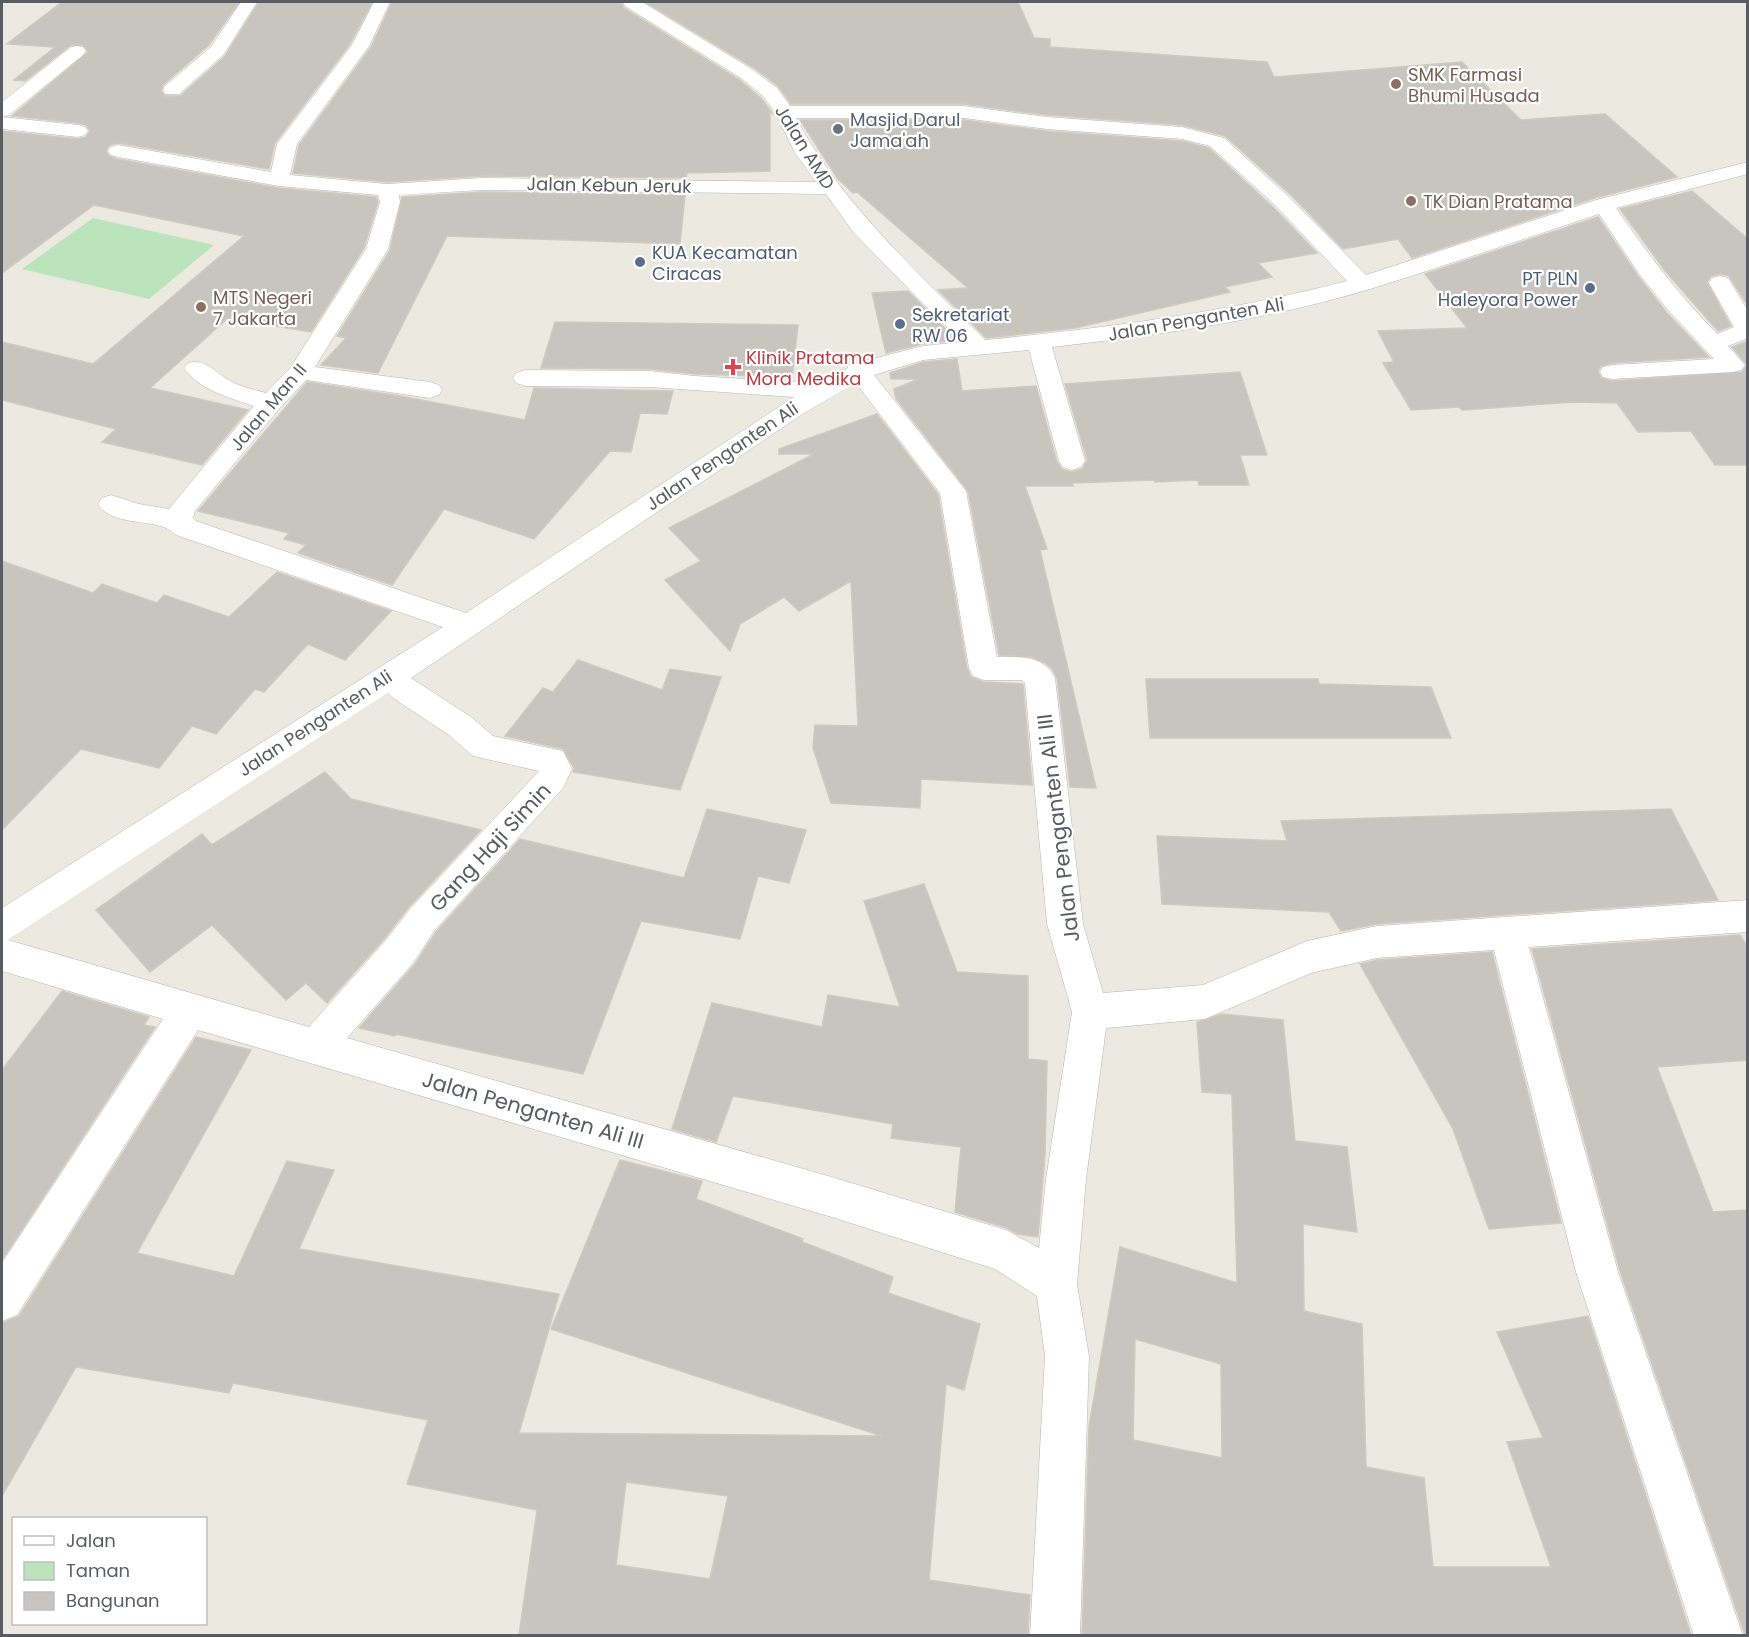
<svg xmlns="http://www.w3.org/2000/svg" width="1749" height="1637" viewBox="0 0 1749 1637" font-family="Poppins,sans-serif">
<rect width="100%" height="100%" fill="#ece9e0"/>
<polygon fill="#bce4bc" points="93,218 214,245 149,299 22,269"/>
<g fill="#c8c5bf" stroke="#d0cabe" stroke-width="1.5" fill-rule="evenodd">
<polygon points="62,2 239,2 209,45 163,85 161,91 165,96 180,96 225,56 259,2 372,2 350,44 275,143 269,169 118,143 110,145 106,150 109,156 117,159 279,188 376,197 378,202 364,248 311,332 228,318 150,388 248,410 202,465 102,442 116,429 2,400 2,342 93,364 244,236 94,205 2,273 2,131 78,139 86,137 90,131 86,125 78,123 12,116 88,52 83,45 71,45 25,81 14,80 55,47 7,44"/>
<polygon points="392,2 621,2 624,8 740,80 761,98 774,115 770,111 770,171 687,173 686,178 482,176 387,182 293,173 299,145 371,47"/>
<polygon points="645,2 1018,2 1034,38 1050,39 1050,47 1267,62 1274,77 1462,62 1521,120 1605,114 1677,177 1595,198 1412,258 1398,239 1343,249 1292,196 1225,136 1182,125 1047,115 964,104 791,104 778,86 754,68"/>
<polygon points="800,120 964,120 1047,131 1182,141 1209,148 1274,208 1317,253 1258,263 1272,277 1225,287 1230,292 1075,328 986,338 938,290 968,288 857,192 853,193 838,179"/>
<polygon points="1692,191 1748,239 1748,306 1729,276 1721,274 1711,276 1707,282 1731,326 1718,331 1666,272 1620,209"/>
<polygon points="482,192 685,195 680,244 447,236 378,373 321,365 346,338 337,336 390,250 402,197"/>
<polygon points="1598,217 1638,276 1667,313 1709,357 1612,363 1601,366 1598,371 1601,378 1612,381 1742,372 1747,365 1732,347 1748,341 1748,465 1715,465 1691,431 1638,432 1617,403 1573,402 1462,410 1459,407 1411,410 1383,363 1394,362 1378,331 1467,328 1425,274"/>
<polygon points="908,291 956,340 922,344 886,353 872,293"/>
<polygon points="555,322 798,325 792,377 695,374 650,369 541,368"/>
<polygon points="957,359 962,391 1036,386 1057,462 1062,469 1071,472 1082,469 1087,460 1065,384 1240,372 1267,455 1240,455 1249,485 1199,485 1198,480 1155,482 1154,480 1072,483 1073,486 1025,486 1047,549 1040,550 1096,788 1070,787 1057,678 1052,669 1045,663 1031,657 999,655 968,491 896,399 894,389 919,379 891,379 890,373 923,362"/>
<polygon points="307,382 400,396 525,420 534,388 673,391 667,414 640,413 631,452 610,451 534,539 444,509 392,585 298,553 306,545 284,539 289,533 198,511"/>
<polygon points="877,414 938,494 967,668 971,677 984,682 1023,684 1032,785 921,779 920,808 831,803 813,748 815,725 858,726 851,581 799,611 784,597 740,624 730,651 665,580 701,561 669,528 814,454 779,454 779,449"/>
<polygon points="2,561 93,593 102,584 157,603 164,595 229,617 277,572 391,611 345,660 308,644 264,692 255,689 216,734 192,726 159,768 81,749 2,830"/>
<polygon points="578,660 662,690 670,669 721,677 680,790 573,772 574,768 563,749 505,736 543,688 553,692"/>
<polygon points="1146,679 1318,679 1319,684 1431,687 1451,738 1150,738"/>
<polygon points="325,772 351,799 481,830 408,908 385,938 327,1003 306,983 286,1000 212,925 150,972 96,910 202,834 212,845"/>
<polygon points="707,809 806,830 789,883 758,876 740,939 641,921 583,1074 396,1034 395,1036 359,1028 415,964 436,932 520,839 684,878"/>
<polygon points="1671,809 1718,900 1377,924 1341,931 1329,912 1162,904 1157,836 1287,841 1281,821"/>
<polygon points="924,884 957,972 1028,976 1028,1059 1047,1061 1045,1155 1038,1237 1017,1234 1007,1228 955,1212 961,1147 891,1138 893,1124 733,1096 716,1142 672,1129 712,1003 822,1027 828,995 900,1007 864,901"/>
<polygon points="1740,935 1748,948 1748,1060 1657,1067 1713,1212 1748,1210 1748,1635 1745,1635 1620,1271 1532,949"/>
<polygon points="1492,952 1561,1223 1489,1229 1453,1129 1360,964 1377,960"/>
<polygon points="62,991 149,1017 144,1025 155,1027 2,1260 2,1070"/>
<path d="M1222 1014 1283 1020 1295 1141 1347 1147 1357 1232 1303 1224 1304 1311 1362 1324 1366 1467 1424 1478 1433 1567H1551L1507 1442 1543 1438 1497 1332 1588 1316 1691 1635H1082L1089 1426 1120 1247 1237 1283 1232 1094 1202 1092 1197 1022ZM1135 1339 1221 1364 1222 1458 1133 1440Z"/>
<path d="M196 1037 251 1050 137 1253 234 1276 287 1161 334 1170 299 1249 559 1294 519 1433 882 1436 551 1329 620 1160 702 1181 696 1199 803 1239 802 1242 893 1277 888 1293 980 1324 964 1390 946 1384 929 1580 1030 1595 1028 1635H519L537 1510 407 1484 428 1420 233 1383 229 1393 76 1367 2 1496V1323L19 1316ZM626 1482 728 1496 710 1579 616 1565Z"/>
</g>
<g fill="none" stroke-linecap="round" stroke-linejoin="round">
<g stroke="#b3b6bb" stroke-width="1">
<g id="minor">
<polygon points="241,2 257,2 224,54 179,94 165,94 163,90 165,86 211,47"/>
<path d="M374 2H390L369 46 297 144 290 175 387 184 482 178 816 182 795 153 775 112 763 96 741 78 625 6 623 2H642L753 70 777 88 790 106H964L1047 117 1182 127 1224 138 1290 198 1366 275 1596 200 1748 162V174L1616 208C1647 253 1679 295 1717 334L1734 327 1709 283 1712 278 1720 276 1728 278 1748 311V338L1728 346 1745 365 1741 370 1733 372 1612 379 1603 377 1600 372 1603 367 1612 365 1714 359 1669 311 1640 275 1599 214C1523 239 1447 265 1370 289 1267 320 1159 335 1052 347L1085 461 1081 467 1072 470 1063 467 1059 461 1029 350 923 360 874 375 966 491 997 657C1020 657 1043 655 1055 678L1083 924 1103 993 1203 985 1307 941 1377 926 1748 900V932L1529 947 1618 1272 1743 1636H1694L1576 1272 1494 950 1377 958 1311 973 1205 1019 1106 1028 1086 1179 1077 1284 1089 1356 1080 1636H1030L1045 1356 1037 1296 995 1269 835 1218 198 1030 17 1315 2 1321V1263L163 1019 2 971V908L443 627 176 535C160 516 113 529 98 504L102 498 111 495 139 504 169 509 254 406C230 398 199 390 184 368L188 363C207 358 217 375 234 383 243 387 255 390 266 393L291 367 366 249 380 202 378 195 279 186 118 157 111 155 108 151 111 147 118 145 271 172 277 144 352 45ZM796 118H964L1047 129 1182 139 1210 146 1276 206 1347 281C1228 312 1107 328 985 340 917 271 842 205 796 118ZM482 190 826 194 854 233 961 342 923 346 849 365 847 369 818 383 695 376 650 371 525 370 516 373 513 378 516 383 525 386 650 387 794 397 466 613 196 521 193 518 195 511 279 409 306 380 430 398 439 395 442 390 439 385 430 382 315 367 388 249 400 202 399 195ZM856 383 940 493 969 668 973 676 984 680H1022L1025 683 1047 924 1072 1012 1046 1179 1039 1248 1006 1230 835 1178 347 1038 413 963 434 931 563 788 572 769 563 751 493 736 471 717 411 678 804 413ZM388 693 393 698 449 735 473 756 539 771 410 909 387 939 309 1027 8 940Z"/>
<polygon points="77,46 83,47 86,51 83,55 9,115 2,117 2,102 71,47"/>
<polygon points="2,117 78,125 85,127 88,131 85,135 78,137 2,129"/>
</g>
</g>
<use href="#minor" fill="#fff" fill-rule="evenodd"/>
</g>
<g fill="#8d6e63" stroke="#fff" stroke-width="2">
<circle cx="1396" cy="84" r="6"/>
<circle cx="1411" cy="201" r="6"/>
<circle cx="201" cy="307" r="6"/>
</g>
<circle fill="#6b7280" stroke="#fff" stroke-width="2" cx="838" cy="129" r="6"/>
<g fill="#5c6f8a" stroke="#fff" stroke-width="2">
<circle cx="640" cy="262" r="6"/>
<circle cx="1590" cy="288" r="6"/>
<circle cx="900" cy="324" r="6"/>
</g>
<path fill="#e0444e" stroke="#fff" stroke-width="2" d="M730 358h6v6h6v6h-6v6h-6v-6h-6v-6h6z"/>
<g text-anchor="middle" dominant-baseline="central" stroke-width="4.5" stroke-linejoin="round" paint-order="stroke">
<g font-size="18" fill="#785e54" stroke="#fff" text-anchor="start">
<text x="1408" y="74">SMK Farmasi<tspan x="1408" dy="21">Bhumi Husada</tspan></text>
<text x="1423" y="201">TK Dian Pratama</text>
<text x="213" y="297">MTS Negeri<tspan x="213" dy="21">7 Jakarta</tspan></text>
</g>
<g font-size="18" fill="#5b616d" stroke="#fff" text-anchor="start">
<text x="850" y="119">Masjid Darul<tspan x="850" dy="21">Jama'ah</tspan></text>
</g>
<g font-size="18" fill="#595c61" stroke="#fff">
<text transform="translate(805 147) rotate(58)">Jalan AMD</text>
<text transform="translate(609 185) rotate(1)">Jalan Kebun Jeruk</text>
<text transform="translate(1196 319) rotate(-10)">Jalan Penganten Ali</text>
<text transform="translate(268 407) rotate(-50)">Jalan Man II</text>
<text transform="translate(722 456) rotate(-34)">Jalan Penganten Ali</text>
<text transform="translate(315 723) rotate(-33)">Jalan Penganten Ali</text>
</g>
<g font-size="18" fill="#4e5e75" stroke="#fff" text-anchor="start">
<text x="652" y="252">KUA Kecamatan<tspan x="652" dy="21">Ciracas</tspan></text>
<text x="1578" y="278" text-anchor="end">PT PLN<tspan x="1578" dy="21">Haleyora Power</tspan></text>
<text x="912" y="314">Sekretariat<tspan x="912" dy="21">RW 06</tspan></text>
</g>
<g font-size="18" fill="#be3a42" stroke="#fff" text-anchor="start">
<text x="746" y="357">Klinik Pratama<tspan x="746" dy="21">Mora Medika</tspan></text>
</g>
<g font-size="21" fill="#595c61" stroke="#fff">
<text transform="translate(1058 828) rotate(-97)">Jalan Penganten Ali III</text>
<text transform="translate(490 847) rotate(-47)">Gang Haji Simin</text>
<text transform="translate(533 1110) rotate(16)">Jalan Penganten Ali III</text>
</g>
</g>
<rect width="1749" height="1637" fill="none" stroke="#595c61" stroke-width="6"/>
<rect x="12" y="1517" width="195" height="108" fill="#ffffff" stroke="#bdbec0" stroke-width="1.5"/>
<rect x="24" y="1536" width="30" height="9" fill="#ffffff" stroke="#bdbec0" stroke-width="1.5"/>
<text x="66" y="1547" font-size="18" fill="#595c61">Jalan</text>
<rect x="24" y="1562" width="30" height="18" fill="#bce4bc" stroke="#bdbec0" stroke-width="1.5"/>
<text x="66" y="1577" font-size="18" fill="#595c61">Taman</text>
<rect x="24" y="1592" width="30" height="18" fill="#c8c5bf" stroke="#bdbec0" stroke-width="1.5"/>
<text x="66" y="1607" font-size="18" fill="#595c61">Bangunan</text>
</svg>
